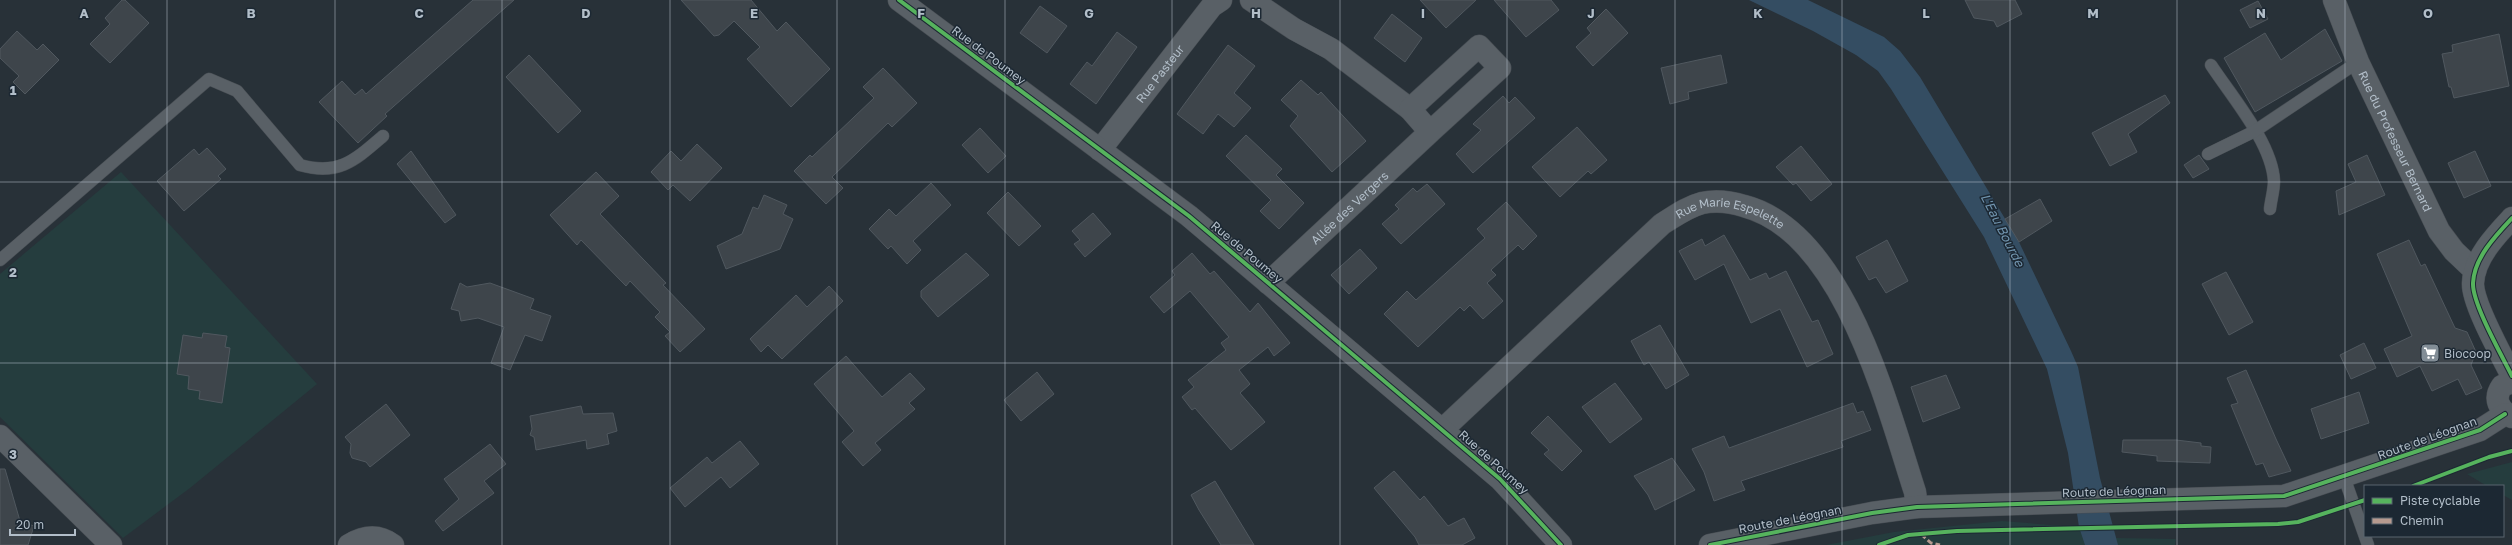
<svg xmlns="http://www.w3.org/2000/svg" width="2512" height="545" viewBox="0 0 2512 545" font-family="'Golos Text',sans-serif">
<rect width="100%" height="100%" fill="#283138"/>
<g fill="#253d3e">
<polygon points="121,172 317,384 190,488 123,538 0,417 0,274"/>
<polygon points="2512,462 2512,500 2503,495 2503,486 2487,486 2467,474"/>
<polygon points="2002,521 2063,526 2116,538 2176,539 2175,545 1826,545 1894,532"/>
</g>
<polygon fill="#344d62" points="1749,0 1808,0 1884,37 1900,51 1920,77 2019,242 2071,351 2078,367 2100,478 2118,545 2085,545 2079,527 2068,453 2047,369 1984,237 1891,89 1878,71 1856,55 1813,31"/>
<g fill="#3e454b" stroke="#50585f">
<polygon points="122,0 125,0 149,23 110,63 90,44 110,24 105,18"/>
<polygon points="473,0 514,0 385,114 387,116 358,143 319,102 342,81 355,95 362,89 366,94"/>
<polygon points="681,0 751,0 777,31 786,22 830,69 791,107 747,59 760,47 734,21 719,35 714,36"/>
<polygon points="1420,0 1476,0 1446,28"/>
<polygon points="1494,0 1551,0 1559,10 1526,37"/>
<polygon points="1965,0 2015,0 2022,14 1997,27 1994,21 1974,18"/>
<polygon points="2258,1 2268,19 2250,28 2240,10"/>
<polygon points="1040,6 1067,26 1047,53 1020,33"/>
<polygon points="1606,9 1628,33 1593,66 1576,47 1591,33 1587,28"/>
<polygon points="1392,14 1422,38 1405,62 1374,38"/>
<polygon points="2325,29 2342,61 2255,112 2224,58 2265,33 2281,60"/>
<polygon points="17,31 37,50 43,44 59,60 25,94 13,82 19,76 0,58 0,49"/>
<polygon points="1117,32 1137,47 1096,104 1070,84 1087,62 1092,66"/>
<polygon points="2499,34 2509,86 2454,98 2451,87 2449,87 2442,54 2453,52 2452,45"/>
<polygon points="1228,45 1255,66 1234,93 1251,108 1234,127 1218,114 1203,134 1177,114"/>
<polygon points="529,55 581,111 558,133 506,77"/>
<polygon points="1721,55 1727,83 1688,92 1689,99 1670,104 1661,68"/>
<polygon points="883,68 917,103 892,127 888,123 832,177 843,188 826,204 794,171 810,155 812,157 874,98 863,87"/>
<polygon points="1301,80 1318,95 1321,92 1366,141 1332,172 1290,126 1298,116 1281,100"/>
<polygon points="2165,95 2170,103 2128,134 2137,152 2110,166 2092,133"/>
<polygon points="1503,96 1509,103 1515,97 1535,118 1473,173 1456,154 1481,130 1473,124"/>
<polygon points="1577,127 1607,160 1591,174 1588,171 1560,197 1532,167"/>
<polygon points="980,128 1006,156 988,173 962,145"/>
<polygon points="1246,135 1282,169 1276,175 1304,203 1279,229 1260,211 1271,200 1226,156"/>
<polygon points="697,144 722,168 690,201 673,185 668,190 651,172 671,151 681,161"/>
<polygon points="1801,146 1832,184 1811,201 1796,183 1793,185 1776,167"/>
<polygon points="207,148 226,169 218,176 221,179 184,211 157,181 194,149 199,155"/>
<polygon points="411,151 456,215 445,223 397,164"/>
<polygon points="2475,151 2491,186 2464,198 2448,163"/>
<polygon points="2199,155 2209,169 2193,178 2184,165"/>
<polygon points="2367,155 2385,195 2339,215 2336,191 2356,182 2348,164"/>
<polygon points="596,172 619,196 600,214 666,283 663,285 705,329 680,352 665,336 670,332 655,317 660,312 630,281 626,286 581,240 577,245 550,215"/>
<polygon points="931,183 951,205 913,241 921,250 907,264 891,246 888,249 869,229 889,209 896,216"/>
<polygon points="1427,184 1445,204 1401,244 1382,224 1399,209 1395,205 1413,188 1417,192"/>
<polygon points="1008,192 1041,226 1019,246 987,213"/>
<polygon points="764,195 787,205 783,214 793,219 780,249 726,269 717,246 742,234 753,207 758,209"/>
<polygon points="2040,199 2052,221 2019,242 2005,219"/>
<polygon points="1506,202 1537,236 1523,250 1518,245 1491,270 1496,275 1487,283 1503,301 1483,319 1470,305 1464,311 1460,307 1418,347 1384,314 1407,291 1416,300 1485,238 1477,229"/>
<polygon points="1093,213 1111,234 1085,257 1074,244 1080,240 1072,231"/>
<polygon points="1724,235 1750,280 1766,273 1769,279 1786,271 1812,322 1818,320 1833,354 1807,367 1780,309 1751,323 1724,264 1695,280 1679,251 1702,239 1705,246"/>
<polygon points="1887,240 1908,281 1886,293 1876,277 1869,280 1856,257"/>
<polygon points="2409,240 2421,266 2425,264 2455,328 2467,332 2476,352 2471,365 2482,388 2466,395 2458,379 2432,391 2420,366 2397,377 2384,349 2412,336 2377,254"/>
<polygon points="1360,249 1377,268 1349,294 1331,275"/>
<polygon points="966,253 989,275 938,317 921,297 921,291"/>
<polygon points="1192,253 1210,274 1214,271 1250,312 1258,303 1290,343 1274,356 1268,347 1239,370 1250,384 1240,393 1265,422 1231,450 1195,408 1192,410 1182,397 1194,387 1188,380 1226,350 1221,343 1229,337 1190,291 1164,313 1150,297 1175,275 1172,271"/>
<polygon points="2226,272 2253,322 2229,335 2202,284"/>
<polygon points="460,283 467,287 490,283 534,299 530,309 551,316 542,341 525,335 510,370 491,363 504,327 478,318 461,321 459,311 451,309"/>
<polygon points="829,286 843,301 782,359 768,345 761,352 750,339 796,295 807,307"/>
<polygon points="1660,325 1689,375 1666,389 1649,362 1644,365 1631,341"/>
<polygon points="203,333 227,336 225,347 230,348 222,403 199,399 200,391 188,389 189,376 177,374 183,335 202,338"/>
<polygon points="2364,343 2376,368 2351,379 2340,355"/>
<polygon points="846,356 882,397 910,373 925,389 909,403 915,409 875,443 881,450 863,466 842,442 854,431 814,384"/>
<polygon points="2246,370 2276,439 2291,471 2269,477 2263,463 2256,465 2231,405 2238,403 2227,378"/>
<polygon points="1037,372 1054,394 1021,421 1004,400"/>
<polygon points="1946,375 1960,408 1923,422 1911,387"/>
<polygon points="1615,383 1642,419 1610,443 1582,407"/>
<polygon points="2359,392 2369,423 2321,439 2311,409"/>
<polygon points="1853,403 1857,413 1863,411 1871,430 1841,441 1843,447 1741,481 1745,490 1714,501 1704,472 1692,449 1724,436 1729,448"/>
<polygon points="386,404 410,435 370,467 366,462 352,458 350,453 351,444 345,437"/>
<polygon points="581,406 583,414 613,413 617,431 607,434 609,444 587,449 586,440 536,450 534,437 530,435 532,429 530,416"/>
<polygon points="1548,416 1582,451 1562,471 1544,454 1549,450 1531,433"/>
<polygon points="2123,440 2176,440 2201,443 2201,446 2211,447 2210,463 2157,461 2157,456 2122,452"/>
<polygon points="740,441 759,464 730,488 721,477 685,507 670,488 707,457 712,463"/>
<polygon points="490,444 506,464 484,481 494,493 443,531 435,521 459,499 444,479"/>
<polygon points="1672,458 1695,490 1655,510 1648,495 1634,476"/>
<polygon points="0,469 5,469 20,521 34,526 28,545 0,545"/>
<polygon points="1394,471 1420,500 1424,496 1448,526 1464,518 1475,538 1462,545 1419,545 1415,537 1374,488"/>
<polygon points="1215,481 1254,545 1221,545 1199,510 1191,495"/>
</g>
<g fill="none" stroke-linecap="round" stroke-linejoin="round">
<g stroke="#474d53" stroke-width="13">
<g id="service">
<path d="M2211 65C2232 97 2272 143 2274 181 2274 190 2271 200 2270 209"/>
<polyline points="2208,154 2255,131 2358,62"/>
<path d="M0 260 209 79 237 91 300 165C339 176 355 160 383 136"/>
<polyline points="2344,477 2368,545"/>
</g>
</g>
<g stroke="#474d53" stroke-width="23">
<g id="minor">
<polyline points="1251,0 1294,29 1331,49 1410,109"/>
<path id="s1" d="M2334 0 2358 62 2439 231 2454 251 2475 271"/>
<path id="s2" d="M1100 150 1212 6 1221 0"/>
<path id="s3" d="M1268 283 1430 132 1410 109 1479 46 1500 68 1430 132"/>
<path id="s4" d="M1442 430 1662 224C1675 216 1687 207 1702 203 1716 200 1731 202 1744 206 1844 232 1887 406 1915 492L1917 507"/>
<polyline points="0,436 111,545"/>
<path d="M349 545C364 536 378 534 393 545"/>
</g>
</g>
<g stroke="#474d53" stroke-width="23">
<g id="tertiary">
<polyline points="899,0 1189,216 1500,479 1561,545"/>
<path d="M2512 218C2496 235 2474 258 2473 283 2472 303 2502 356 2512 376"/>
<path d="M2512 382 2502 386C2493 399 2499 410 2512 417"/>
<polyline points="1710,545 1872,513 1917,507 2284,496 2480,430 2505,414"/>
</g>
</g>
<use href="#service" stroke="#596066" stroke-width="12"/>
<use href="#minor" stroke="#596066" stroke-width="22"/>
<use href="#tertiary" stroke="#596066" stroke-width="22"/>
<polyline stroke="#b69a8f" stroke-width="3" stroke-dasharray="6 3" stroke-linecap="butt" points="1921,534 1931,543 1940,545"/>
<g stroke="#1c2833" stroke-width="6">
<g id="cycleway">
<polyline points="899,0 1189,216 1500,479 1561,545"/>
<path d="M2512 218C2496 235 2474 258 2473 283 2472 303 2502 356 2512 376"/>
<polyline points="2413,486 2489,457 2512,451"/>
<polyline points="1710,545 1872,513 1917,507 2284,496 2480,430 2505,414"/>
<polyline points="1879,545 1908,535 1957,531 2278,524 2298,522 2365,500"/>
</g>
</g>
<use href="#cycleway" stroke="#56b35d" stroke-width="4"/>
</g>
<path fill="none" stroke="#b2bec9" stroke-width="1" stroke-opacity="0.55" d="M167 0V545M335 0V545M502 0V545M670 0V545M837 0V545M1005 0V545M1172 0V545M1340 0V545M1507 0V545M1675 0V545M1842 0V545M2010 0V545M2177 0V545M2345 0V545M0 182H2512M0 363H2512"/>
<defs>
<g id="supermarket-square" transform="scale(1)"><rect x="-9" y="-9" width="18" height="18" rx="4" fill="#828d96" stroke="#1c2833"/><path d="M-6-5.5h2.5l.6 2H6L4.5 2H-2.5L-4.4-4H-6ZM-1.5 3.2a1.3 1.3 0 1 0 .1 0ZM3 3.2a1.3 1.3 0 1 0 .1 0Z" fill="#fff"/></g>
</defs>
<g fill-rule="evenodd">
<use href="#supermarket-square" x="2430" y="353"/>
</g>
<g text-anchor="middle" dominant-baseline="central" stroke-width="3" stroke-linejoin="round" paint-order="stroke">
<g font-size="12" fill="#b2bec9" stroke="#1c2833">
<text transform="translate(989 55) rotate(37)">Rue de Poumey</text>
<text stroke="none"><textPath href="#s2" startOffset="97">Rue Pasteur</textPath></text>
<text stroke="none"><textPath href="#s1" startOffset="154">Rue du Professeur Bernard</textPath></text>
<text stroke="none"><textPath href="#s3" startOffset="111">Allée des Vergers</textPath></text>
<text stroke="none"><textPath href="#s4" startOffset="376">Rue Marie Espelette</textPath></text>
<text transform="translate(1247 252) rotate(40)">Rue de Poumey</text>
<text transform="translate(2427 438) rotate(-20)">Route de Léognan</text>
<text transform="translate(1494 462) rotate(42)">Rue de Poumey</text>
<text transform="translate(2114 491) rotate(-2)">Route de Léognan</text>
<text transform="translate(1790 519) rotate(-11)">Route de Léognan</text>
</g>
<g font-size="12" fill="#b2bec9" stroke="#1c2833" text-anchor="start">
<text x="2444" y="353">Biocoop</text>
</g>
<g font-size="13" font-style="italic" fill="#7194ae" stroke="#1c2833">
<text transform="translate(2003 230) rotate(63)">L'Eau Bourde</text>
</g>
</g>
<g font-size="13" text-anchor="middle" font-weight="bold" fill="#b2bec9" stroke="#1c2833" stroke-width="3" stroke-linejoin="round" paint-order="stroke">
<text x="84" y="18">A</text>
<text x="251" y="18">B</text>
<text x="419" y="18">C</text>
<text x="586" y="18">D</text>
<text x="754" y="18">E</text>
<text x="921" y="18">F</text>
<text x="1089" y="18">G</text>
<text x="1256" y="18">H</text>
<text x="1423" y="18">I</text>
<text x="1591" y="18">J</text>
<text x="1758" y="18">K</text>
<text x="1926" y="18">L</text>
<text x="2093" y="18">M</text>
<text x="2261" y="18">N</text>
<text x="2428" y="18">O</text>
<text x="13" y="95">1</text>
<text x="13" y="277">2</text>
<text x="13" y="459">3</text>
</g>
<rect x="2364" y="485" width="140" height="52" fill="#1c2833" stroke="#58646f"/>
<rect x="2372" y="498" width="20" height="6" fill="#56b35d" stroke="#58646f"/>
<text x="2400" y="505" font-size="12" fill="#b2bec9">Piste cyclable</text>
<rect x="2372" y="518" width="20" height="6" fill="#b69a8f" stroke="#58646f"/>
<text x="2400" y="525" font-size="12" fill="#b2bec9">Chemin</text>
<path d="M10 529v6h65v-6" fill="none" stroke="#b2bec9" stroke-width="2"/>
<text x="16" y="529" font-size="12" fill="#b2bec9" stroke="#1c2833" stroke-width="3" paint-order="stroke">20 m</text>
</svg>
